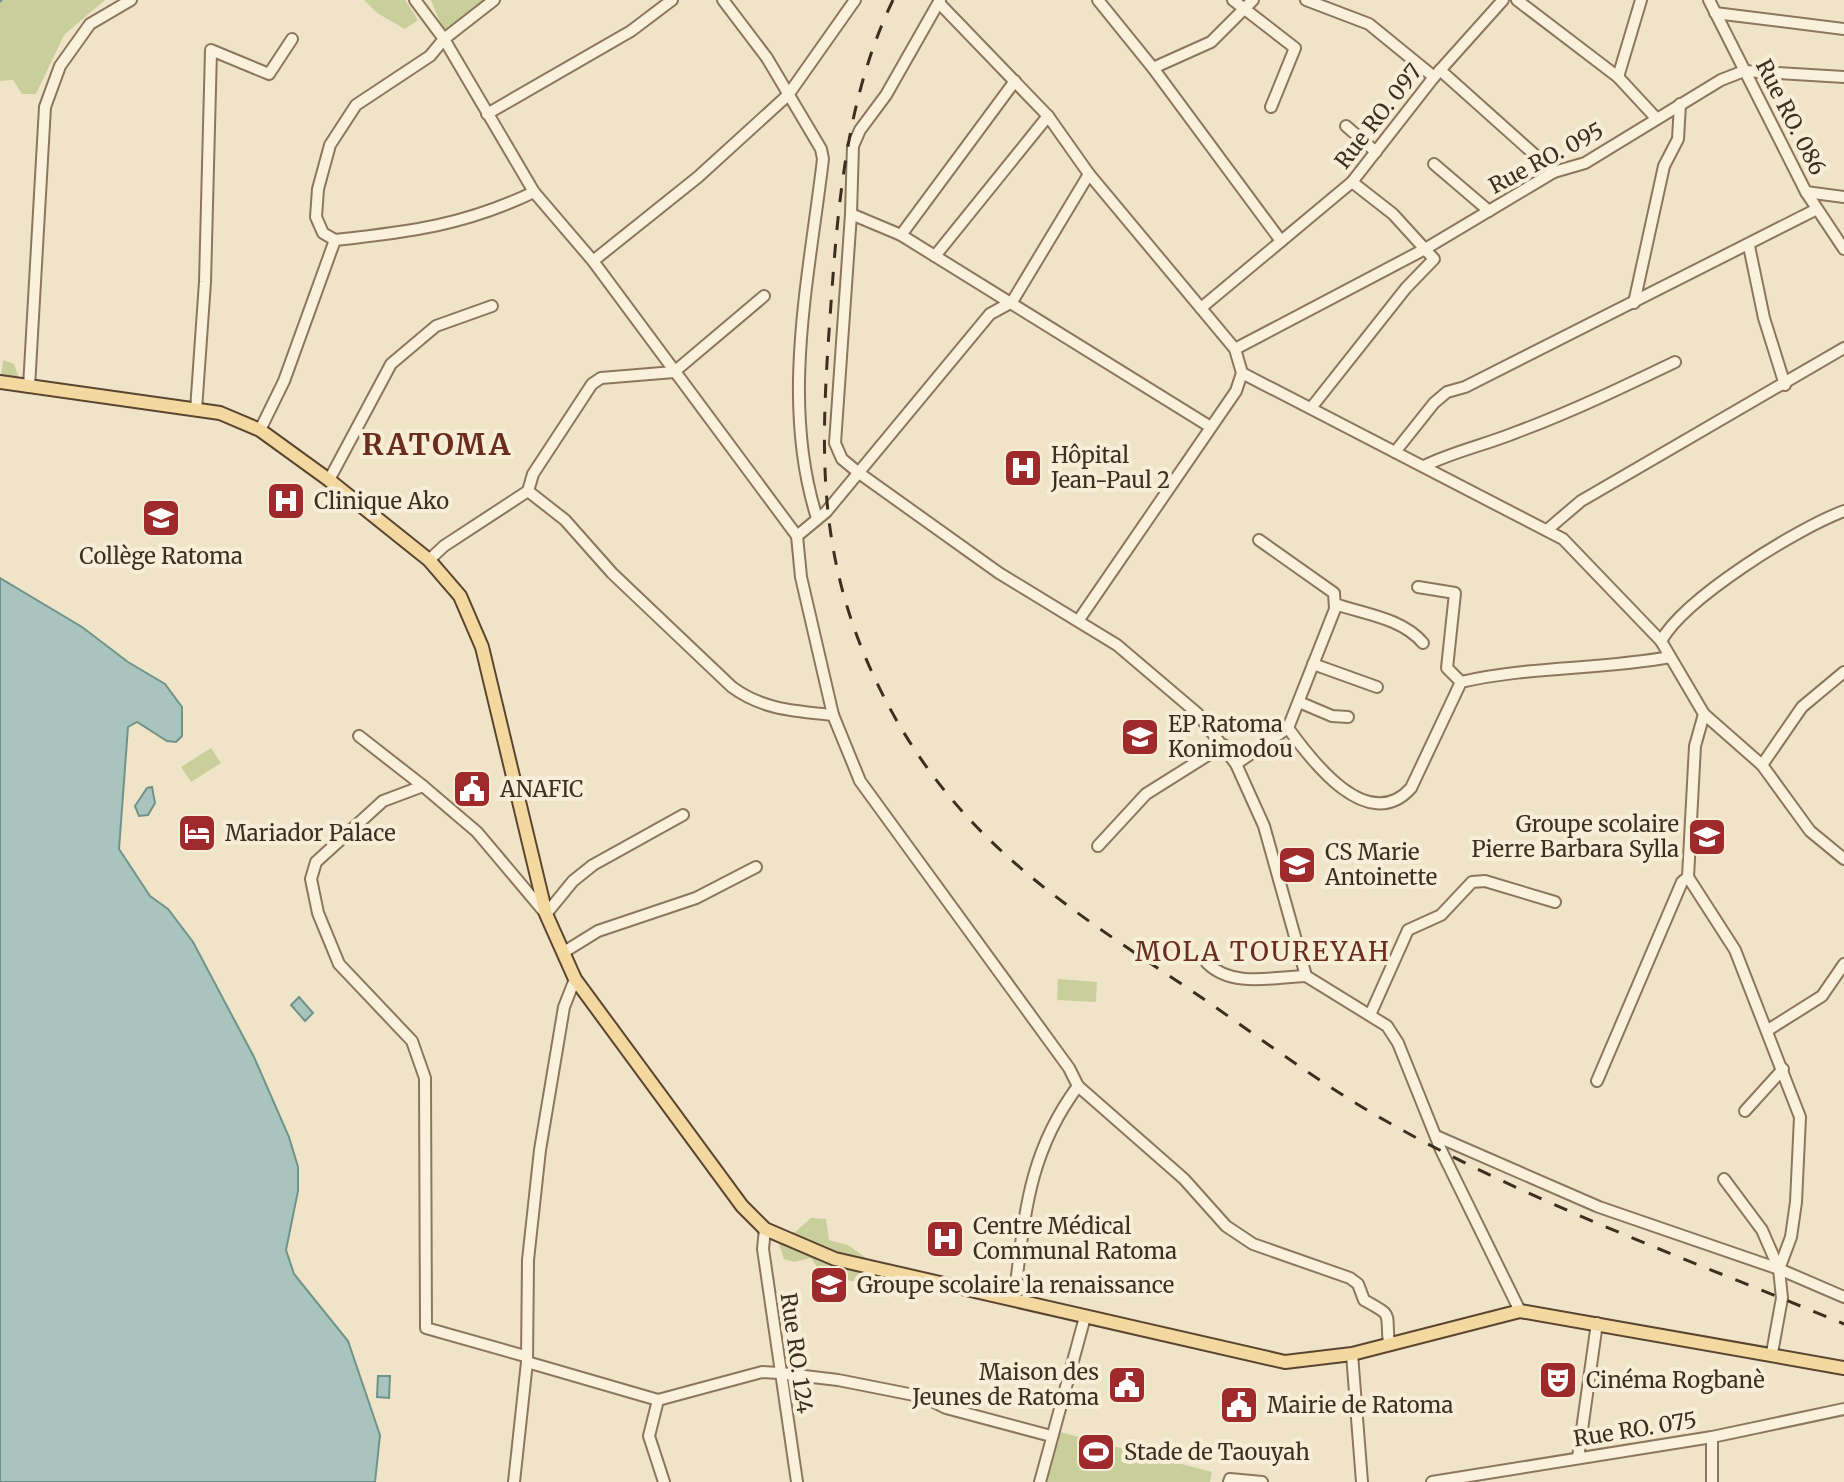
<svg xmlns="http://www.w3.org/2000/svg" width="1844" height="1482" viewBox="0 0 1844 1482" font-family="Merriweather,serif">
<rect width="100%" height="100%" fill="#f0e4c8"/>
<g fill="#c9cf9b">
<polygon points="0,0 105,0 64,35 36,94 22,94 13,80 0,81"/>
<polygon points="364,0 405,0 418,20 405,29 377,13"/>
<polygon points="431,0 488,0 445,35"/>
<polygon points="3,360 14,364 19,378 13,388 0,383"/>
<polygon points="211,748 221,763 191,782 181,767"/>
<polygon points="1058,979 1097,982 1096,1002 1057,1000"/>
<path d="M811 1218 826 1219 829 1240 848 1245 869 1260 866 1281C852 1285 841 1275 825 1279L811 1258 794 1262 784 1259 778 1241 784 1232H795Z"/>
<polygon points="1060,1432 1212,1472 1210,1482 1047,1482"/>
</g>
<g fill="#a9c4bc" stroke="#6f938a" stroke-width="2">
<polygon points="0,578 82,627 128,662 165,684 182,707 182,736 176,742 167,741 137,722 128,727 119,849 150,896 168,909 193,942 254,1057 289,1137 298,1167 298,1191 286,1250 294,1274 348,1341 380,1435 375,1482 0,1482"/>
<polygon points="152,787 155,803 148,815 139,816 135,806 147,788"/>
<polygon points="299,997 313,1013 305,1021 291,1005"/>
<polygon points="378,1376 390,1376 389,1398 377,1397"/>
</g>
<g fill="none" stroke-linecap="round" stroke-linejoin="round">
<polyline stroke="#6f938a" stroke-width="3" points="0,1 1,0"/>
<g stroke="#8d765c" stroke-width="14">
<g id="minor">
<path d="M415 0 444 39 534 192 593 261 797 536 801 577 833 715 860 781 1069 1068 1078 1086 1184 1179 1226 1226 1253 1244 1350 1278 1358 1284 1364 1300C1395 1317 1385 1311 1389 1344"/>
<path d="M723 0 767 58 821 149 823 159C809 278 780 402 817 518"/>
<polyline points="940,0 886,95 860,130 853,146 851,214 901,235 1209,426"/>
<polyline points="1098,0 1153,68 1281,241"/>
<polyline points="1233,0 1295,48 1271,107"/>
<polyline points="1306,0 1369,24 1434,77"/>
<polyline points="1517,0 1618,77 1656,118"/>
<polyline points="1709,0 1806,192 1844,249"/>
<polyline points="940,4 1048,116 1089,174 1235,349 1242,373 1236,391 1078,621"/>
<polyline points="1715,13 1844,29"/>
<polyline points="1153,68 1211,42 1253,0"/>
<polyline points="1440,70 1554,172"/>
<polyline points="1618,77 1641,0"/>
<polyline points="487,114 631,31 672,0"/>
<polyline points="1346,126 1376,152"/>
<polyline points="1434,164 1489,211"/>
<polyline points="1806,192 1844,197"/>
<polyline points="851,214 835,443 842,459 859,473 999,573 1117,645 1197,713 1236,764 1264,826 1306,976 1387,1026 1398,1043 1441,1150 1520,1311"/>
<polyline points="901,235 1015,81"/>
<polyline points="335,240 323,233 316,217 318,189 330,145 356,105 430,56 444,39 494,0"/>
<polyline points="1749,246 1764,318 1785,385"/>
<polyline points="935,256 1048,116"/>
<polyline points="593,261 698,177 788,95 855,0"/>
<path d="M764 296 674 372 601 378 592 384 533 474 528 491 565 520 612 573 732 687C763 710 795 711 833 715"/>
<polyline points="1634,303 1664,166 1678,139 1680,104"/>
<polyline points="1201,308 1352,182 1434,77 1503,0"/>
<polyline points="1235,349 1425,249 1554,172 1585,163 1721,80 1744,71 1844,77"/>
<polyline points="1242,373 1563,539 1661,641 1704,714 1762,765 1810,831 1844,859"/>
<polyline points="29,387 45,107 60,66 90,24 131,0"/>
<polyline points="1311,408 1406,288 1434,259 1393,214 1352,182"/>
<polyline points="196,410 205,282 211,50 269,74 292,39"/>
<path d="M260 430 284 381 335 240C410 232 465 225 534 192"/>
<polyline points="1395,452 1434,403 1447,392 1465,387 1817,209"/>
<path d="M1424 466C1455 451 1485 445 1517 432 1571 412 1623 387 1675 362"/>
<polyline points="329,480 391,364 436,326 492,306"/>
<polyline points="1547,530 1581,501 1844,348"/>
<polyline points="797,536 826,512 990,314 1012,302 1089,174"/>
<polyline points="429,560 444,546 528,491"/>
<polyline points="1418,587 1455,593 1447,668 1461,682"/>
<path d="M1335 604C1364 614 1402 618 1423 643"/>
<path d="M1661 641C1685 598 1796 529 1844 511"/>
<polyline points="1313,664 1377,687"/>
<polyline points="1299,702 1332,716 1348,717"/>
<path d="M1288 728C1311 760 1368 836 1411 788L1461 682C1529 666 1600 670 1670 657"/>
<polyline points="359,736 423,786"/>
<polyline points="1236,764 1288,728 1335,609 1334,593 1259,540"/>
<polyline points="1762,765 1802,707 1844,672"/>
<polyline points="1098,846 1146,794 1224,745"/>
<polyline points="1688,877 1735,950 1800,1117 1796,1202 1791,1237 1779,1269 1782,1298 1772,1353"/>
<polyline points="564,952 598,931 696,898 756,867"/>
<path d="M1207 963C1232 988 1273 977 1306 976"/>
<polyline points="1370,1015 1408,930 1441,915 1472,882 1485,881 1555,902"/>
<polyline points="1768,1030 1822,996 1844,964"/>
<polyline points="1597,1081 1682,882 1688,877 1695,746 1704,714"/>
<polyline points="1745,1111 1783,1069"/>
<polyline points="1436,1136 1599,1207 1779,1269 1844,1297"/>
<polyline points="1724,1179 1762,1230 1779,1269"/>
<polyline points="765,1229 763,1249 797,1482"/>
<path d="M1014 1299C1025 1216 1027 1155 1078 1086"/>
<polyline points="1352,1354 1362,1482"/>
<polyline points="525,1356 426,1328 425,1078 412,1041 339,964 318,913 311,879 316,862 383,801 423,786 477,832 546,914 573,881 593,865 683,815"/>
<polyline points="527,1362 658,1400"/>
<polyline points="1578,1458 1597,1323"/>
<polyline points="514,1482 527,1362 528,1260 540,1150 564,1007 575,979"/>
<polyline points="664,1482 649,1436 658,1400 762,1372 779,1373 838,1380 924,1397 946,1408 1051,1436"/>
<polyline points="1040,1482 1085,1317"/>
<polyline points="1229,1482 1230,1479 1262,1482"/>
<polyline points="1432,1482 1712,1437 1844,1409"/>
<polyline points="1712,1482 1712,1437"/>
</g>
</g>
<g stroke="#5b4430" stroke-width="16">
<polyline id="major" points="0,382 220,413 260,430 329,480 429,560 460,596 482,647 546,914 575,979 742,1206 765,1229 835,1259 1285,1362 1352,1354 1520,1311 1844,1368"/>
</g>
<use href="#minor" stroke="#faf1dc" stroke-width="10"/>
<use href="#major" stroke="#f3d9a0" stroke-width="12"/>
<path stroke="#3d2e20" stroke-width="3" stroke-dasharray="14 14" stroke-linecap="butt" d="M893 0C843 104 837 218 829 332 820 461 819 562 877 683 949 833 1057 901 1189 989 1254 1033 1318 1083 1386 1121 1530 1203 1691 1260 1844 1324"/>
</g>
<defs>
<g id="hospital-square" transform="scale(2)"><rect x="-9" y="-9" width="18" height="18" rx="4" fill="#9e2a2b" stroke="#f7eed8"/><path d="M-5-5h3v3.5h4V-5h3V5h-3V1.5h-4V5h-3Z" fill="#fff"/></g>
<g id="school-square" transform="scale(2)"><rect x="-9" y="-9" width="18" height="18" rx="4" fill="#9e2a2b" stroke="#f7eed8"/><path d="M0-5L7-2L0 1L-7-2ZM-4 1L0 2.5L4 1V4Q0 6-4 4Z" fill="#fff"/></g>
<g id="civic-square" transform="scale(2)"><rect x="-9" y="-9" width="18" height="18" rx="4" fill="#9e2a2b" stroke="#f7eed8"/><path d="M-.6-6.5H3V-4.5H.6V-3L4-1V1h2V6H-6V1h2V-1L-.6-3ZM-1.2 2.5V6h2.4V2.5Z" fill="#fff"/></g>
<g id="hotel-square" transform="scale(2)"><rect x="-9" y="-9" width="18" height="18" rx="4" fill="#9e2a2b" stroke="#f7eed8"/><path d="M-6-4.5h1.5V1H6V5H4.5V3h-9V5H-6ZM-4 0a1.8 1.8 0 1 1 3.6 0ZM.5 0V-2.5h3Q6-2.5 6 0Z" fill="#fff"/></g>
<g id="theatre-square" transform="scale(2)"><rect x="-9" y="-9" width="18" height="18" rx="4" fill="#9e2a2b" stroke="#f7eed8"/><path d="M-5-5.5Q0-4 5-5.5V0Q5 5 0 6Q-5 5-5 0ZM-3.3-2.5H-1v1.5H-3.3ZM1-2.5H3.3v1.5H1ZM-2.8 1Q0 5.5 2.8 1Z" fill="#fff"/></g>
<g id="stadium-square" transform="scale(2)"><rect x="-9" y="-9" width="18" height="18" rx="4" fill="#9e2a2b" stroke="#f7eed8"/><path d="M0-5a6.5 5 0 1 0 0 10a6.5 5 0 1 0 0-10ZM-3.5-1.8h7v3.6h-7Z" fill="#fff"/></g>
</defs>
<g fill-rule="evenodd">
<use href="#hospital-square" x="1023" y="468"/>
<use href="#hospital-square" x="286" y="501"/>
<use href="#school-square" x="161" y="518"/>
<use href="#school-square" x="1140" y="737"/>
<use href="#civic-square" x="472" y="789"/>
<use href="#hotel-square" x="197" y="833"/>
<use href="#school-square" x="1707" y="837"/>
<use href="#school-square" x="1297" y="865"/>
<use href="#hospital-square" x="945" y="1239"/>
<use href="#school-square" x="829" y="1285"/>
<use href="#theatre-square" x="1558" y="1380"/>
<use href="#civic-square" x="1127" y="1385"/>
<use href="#civic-square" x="1239" y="1405"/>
<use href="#stadium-square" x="1096" y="1452"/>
</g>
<g text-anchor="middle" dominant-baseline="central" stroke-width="8" stroke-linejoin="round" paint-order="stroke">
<g font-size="22" fill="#3d2e20" stroke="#f7eed8">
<text transform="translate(1378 116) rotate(-52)">Rue RO. 097</text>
<text transform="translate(1791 117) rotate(63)">Rue RO. 086</text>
<text transform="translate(1546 158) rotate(-28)">Rue RO. 095</text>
<text transform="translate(797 1353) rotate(82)">Rue RO. 124</text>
<text transform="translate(1635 1429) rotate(-9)">Rue RO. 075</text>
</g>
<g font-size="22" fill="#3d2e20" stroke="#f7eed8" text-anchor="start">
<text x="1051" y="455">Hôpital<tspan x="1051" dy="25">Jean-Paul 2</tspan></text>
<text x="314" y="501">Clinique Ako</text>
<text x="161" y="556" text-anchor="middle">Collège Ratoma</text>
<text x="1168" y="724">EP Ratoma<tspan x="1168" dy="25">Konimodou</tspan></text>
<text x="500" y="789">ANAFIC</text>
<text x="1679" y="824" text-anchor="end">Groupe scolaire<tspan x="1679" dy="25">Pierre Barbara Sylla</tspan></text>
<text x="225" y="833">Mariador Palace</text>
<text x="1325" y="852">CS Marie<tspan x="1325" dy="25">Antoinette</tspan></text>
<text x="973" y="1226">Centre Médical<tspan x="973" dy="25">Communal Ratoma</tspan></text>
<text x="857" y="1285">Groupe scolaire la renaissance</text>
<text x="1099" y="1372" text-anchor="end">Maison des<tspan x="1099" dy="25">Jeunes de Ratoma</tspan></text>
<text x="1586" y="1380">Cinéma Rogbanè</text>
<text x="1267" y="1405">Mairie de Ratoma</text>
<text x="1124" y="1452">Stade de Taouyah</text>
</g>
<g font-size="26" letter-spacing="2" fill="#6b2e1e" stroke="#f7eed8">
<text x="1263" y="951">MOLA TOUREYAH</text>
</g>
<g font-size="30" font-weight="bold" letter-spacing="2" fill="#6b2e1e" stroke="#f7eed8">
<text x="437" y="444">RATOMA</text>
</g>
</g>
</svg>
